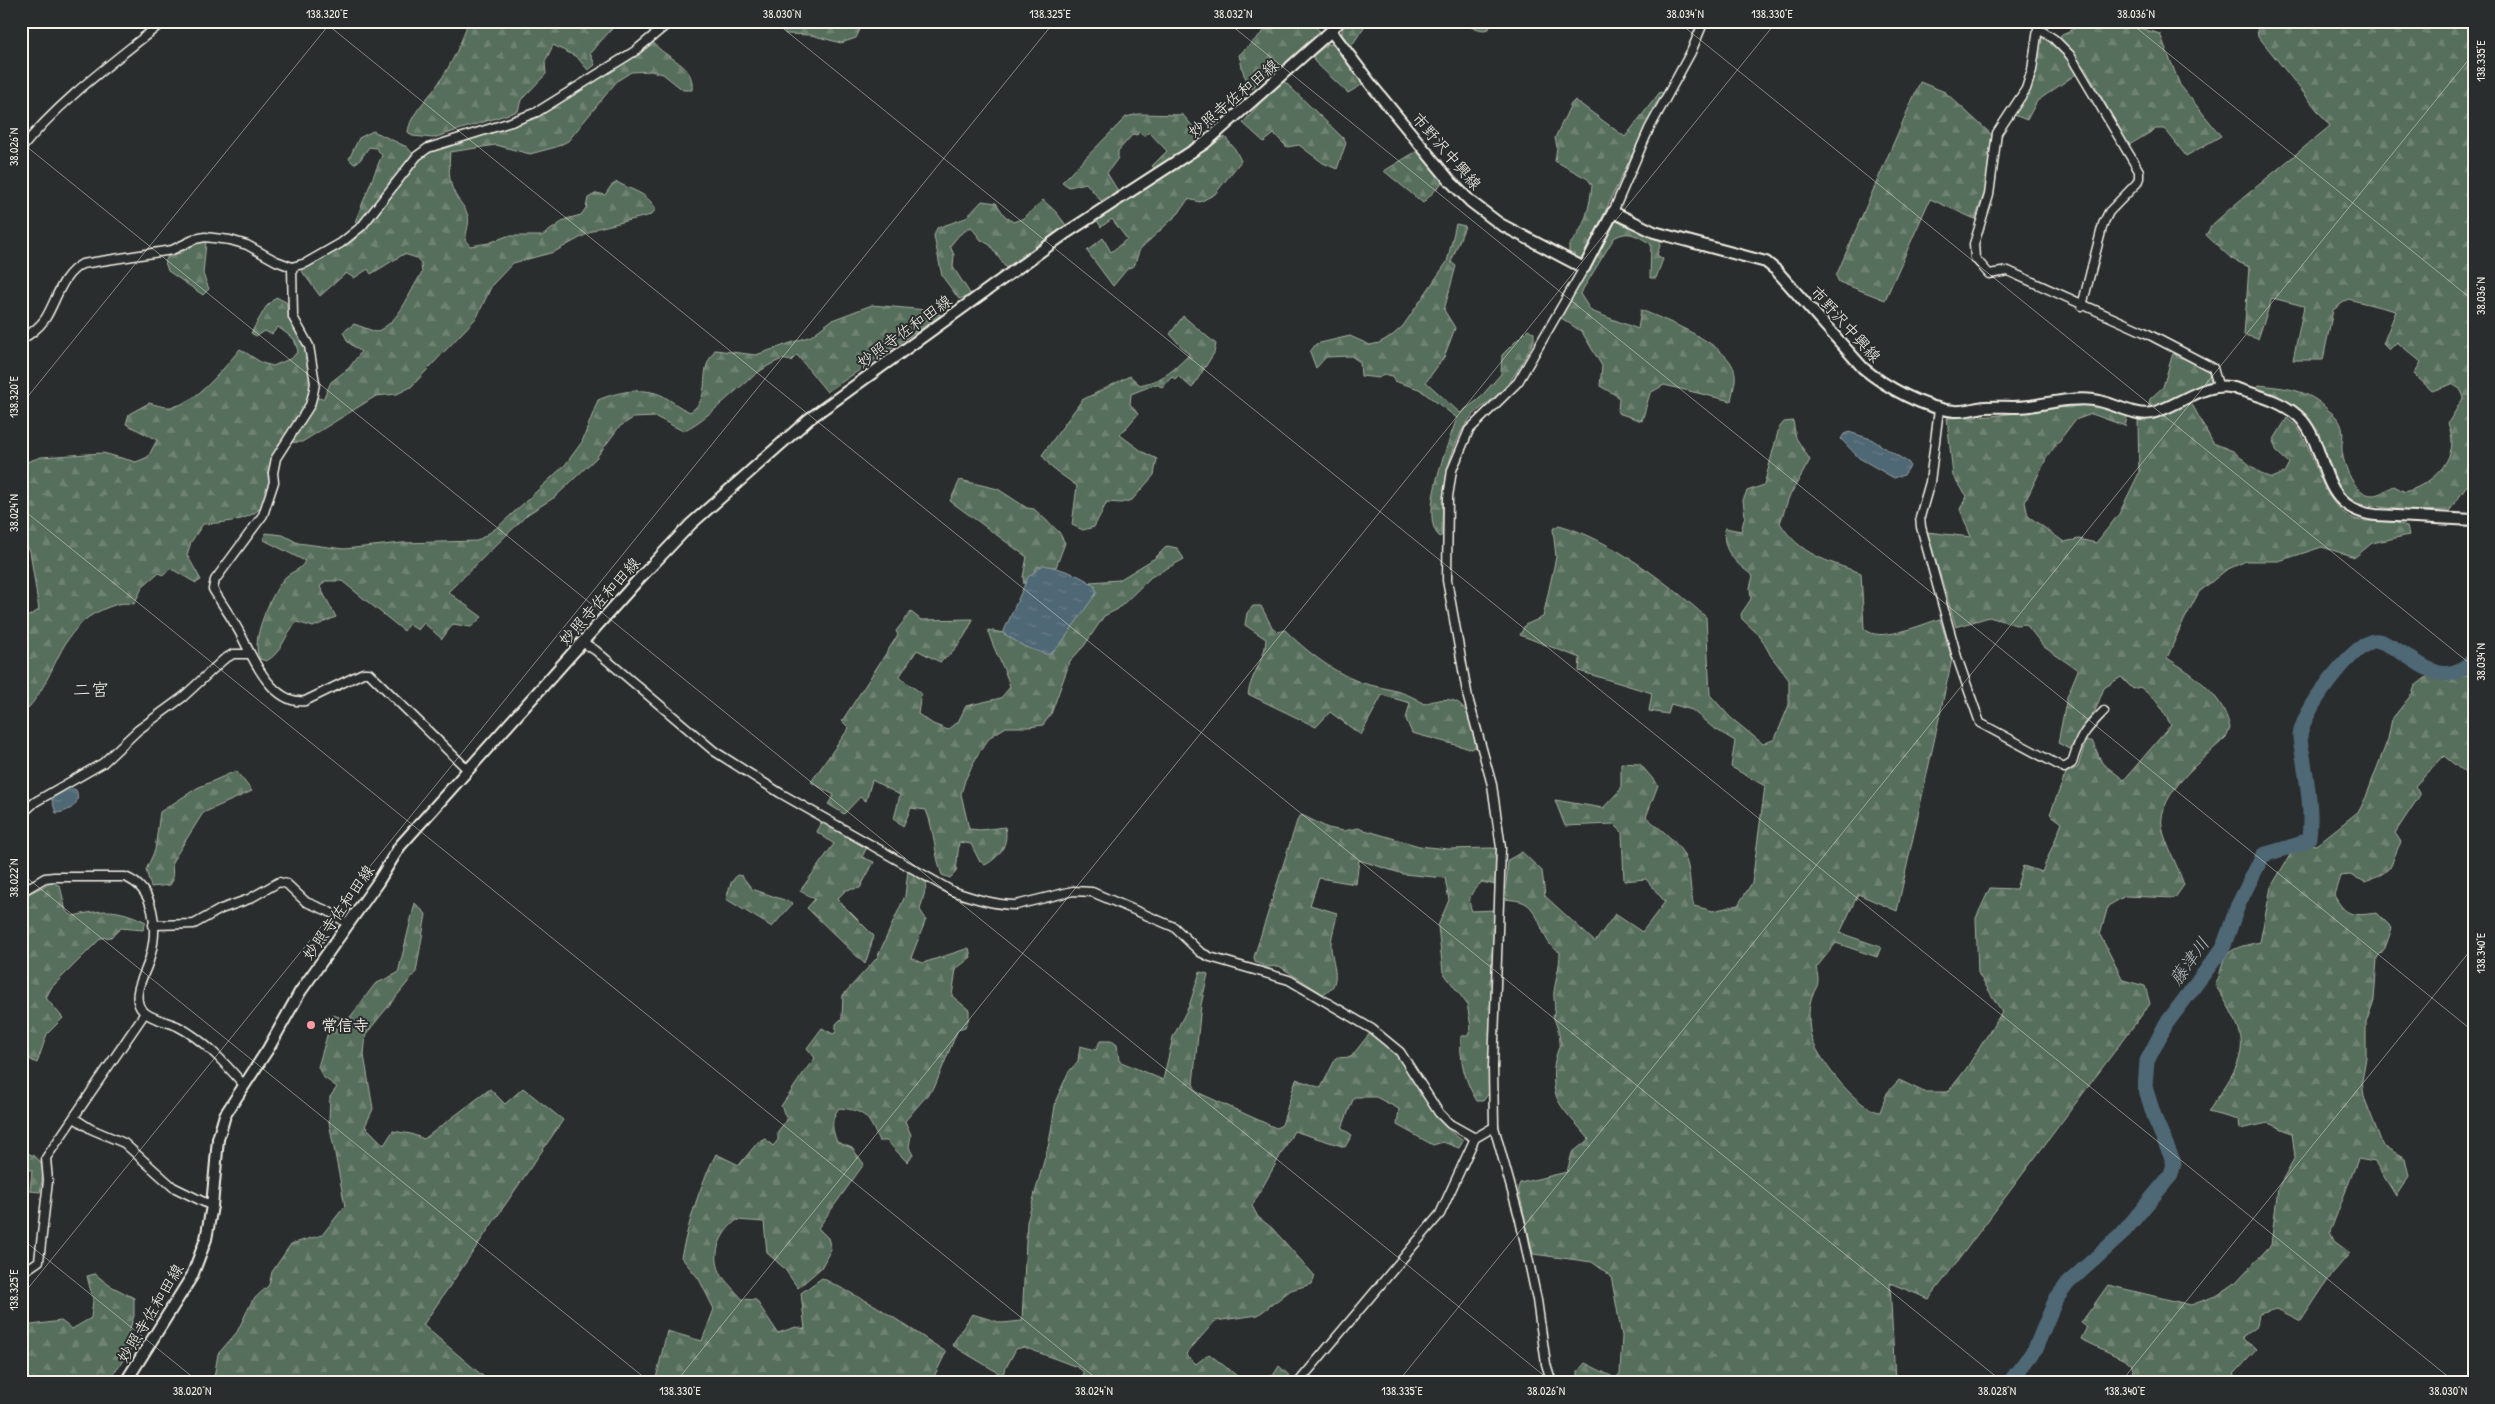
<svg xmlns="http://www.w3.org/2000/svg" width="2495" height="1404" viewBox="0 0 2495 1404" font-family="'Patrick Hand','Klee One',sans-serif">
<defs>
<pattern id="forest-firs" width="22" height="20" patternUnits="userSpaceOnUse" patternTransform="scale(1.25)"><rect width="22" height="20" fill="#576e5b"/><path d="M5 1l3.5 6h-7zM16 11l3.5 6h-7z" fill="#708373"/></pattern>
<pattern id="water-ripples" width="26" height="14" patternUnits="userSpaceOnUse" patternTransform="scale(1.25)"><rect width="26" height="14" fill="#506775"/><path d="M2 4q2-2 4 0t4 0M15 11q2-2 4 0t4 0" fill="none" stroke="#6a7d89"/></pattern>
</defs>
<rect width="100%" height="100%" fill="#2a2d2e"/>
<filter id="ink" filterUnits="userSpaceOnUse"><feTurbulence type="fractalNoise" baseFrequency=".02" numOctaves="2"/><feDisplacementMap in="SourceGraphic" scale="10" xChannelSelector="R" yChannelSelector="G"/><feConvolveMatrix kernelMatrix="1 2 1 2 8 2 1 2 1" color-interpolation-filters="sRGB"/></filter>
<g filter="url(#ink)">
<g fill="url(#forest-firs)" stroke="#a6b0a2">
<path d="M468 21H575L581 28 592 21H619L590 53 595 65 588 70 577 57 553 45 545 62 546 74 521 100 518 111 433 138 412 136 408 132C410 114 428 99 438 84 451 65 462 43 468 21Z"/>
<polygon points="777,21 864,21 856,38 841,43 811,35 786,34"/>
<polygon points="1294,21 1309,21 1320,31 1270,76 1265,73 1252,89 1244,75 1239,55 1263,32"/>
<polygon points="1349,21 1368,21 1350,48 1342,37 1342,29"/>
<polygon points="1447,21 1490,23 1489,29 1483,30"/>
<polygon points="2092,21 2118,21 2160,34 2180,85 2221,136 2186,156 2165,129 2156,129 2129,145 2085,68 2037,101 2027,120 2014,115 2030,90 2037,38 2041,35 2053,43 2062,34"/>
<path d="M2266 21H2474V476L2450 510 2408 511 2353 503 2334 481 2320 437 2306 415 2285 401 2258 391V385C2286 388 2308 389 2328 410 2332 413 2337 417 2339 421 2346 432 2341 440 2342 451 2344 466 2354 495 2373 495 2379 495 2388 489 2394 486L2405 492C2428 485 2450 468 2452 443 2452 436 2450 429 2448 423L2464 397 2460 389 2452 384 2432 391 2414 374 2421 362 2397 342 2389 350 2383 344 2396 311 2348 299 2333 310 2323 360H2293L2304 306 2272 298 2258 339 2244 335 2249 267 2232 259 2206 235 2212 225 2232 207 2330 126 2258 36 2257 30Z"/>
<path d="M653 42C666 60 695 63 692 90H683L663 74 651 71 631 72 617 81 568 141 556 147 530 154 496 145 450 152C449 165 448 181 454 192 458 202 464 204 468 216 470 222 466 233 465 240L470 246 489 243 507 236H542L566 219 581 215 586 208 588 198 597 193 605 195 611 186 617 182C634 192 645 191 656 209L651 215 598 228 554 252 513 263 492 285 477 317 411 387 397 394 376 396 302 442 279 443C276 452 269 463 268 473 267 476 269 481 269 484 268 521 231 522 203 524L191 542 187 555 201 580 196 583 170 568 164 575 158 573 143 586 134 604C122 602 116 604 104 609 56 627 57 684 21 715V636L25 618 39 610 30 551 21 536V464L41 457 103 453 136 462 148 457 157 440 126 424 129 414 149 403C157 405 167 409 176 406 199 400 225 367 240 349L262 363 273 366 292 358 298 351 294 339 278 327 272 334 264 331 256 336 251 333 266 307 276 297 286 302C289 323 296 327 305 345 312 359 311 380 309 396L323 399 331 382 349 368 361 352 348 342 343 332 354 324 376 332C402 320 407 295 422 273L421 264 417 258 404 254 371 274 368 269 354 278 346 273 320 296 301 270 353 241 364 230 355 222 382 155 376 148 369 147 360 160 354 164 349 159 359 138 373 131 407 147 419 161 430 152 449 143 535 117Z"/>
<polygon points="1328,44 1334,45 1363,84 1348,93 1314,61 1313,56"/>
<polygon points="1285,82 1343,138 1346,143 1337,169 1323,163 1299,145 1287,147 1274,134 1264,142 1243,123 1277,83"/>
<polygon points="1920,82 1945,92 1992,135 1985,191 1975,219 1930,199 1885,300 1839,282 1836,276"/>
<path d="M1660 92 1664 93 1650 117 1583 258H1574L1569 252V245C1585 229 1590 206 1592 185L1588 179 1555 161 1557 147 1555 138 1571 104 1575 100 1625 137Z"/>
<polygon points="1139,114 1183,115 1194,128 1197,140 1157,170 1152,166 1167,151 1149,132 1144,137 1139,132 1137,135 1133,134 1118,151 1118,158 1107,173 1118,191 1101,201 1086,183 1069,187 1062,182 1126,117"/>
<polygon points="1225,137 1235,149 1241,161 1215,194 1200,202 1188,199 1179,213 1140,249 1134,266 1128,268 1113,286 1087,251 1103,238 1111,252 1127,239 1112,219 1101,227 1097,220"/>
<polygon points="1417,151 1442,178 1441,184 1423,203 1384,171"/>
<polygon points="1043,200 1056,212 1066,225 1006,268 990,245 981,240 971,227 959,235 950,246 954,255 953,267 971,295 959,299 942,276 934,236 937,228 966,218 982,201 996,203 1004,215 1013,222 1024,218"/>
<path d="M1612 216 1662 239 1657 255 1663 259 1656 278H1650L1651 244C1637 236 1629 229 1614 238L1580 294 1591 311 1638 329 1641 310C1665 320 1732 345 1735 374 1736 383 1732 393 1731 401L1664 385 1650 393 1642 421 1618 413 1619 397 1600 386 1602 366 1582 332 1560 317Z"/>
<path d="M1456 224 1465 226 1451 262 1456 266 1444 310 1455 328 1444 357 1426 382 1460 413 1478 400 1501 374 1502 355 1528 329 1534 333V340C1525 358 1515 377 1501 392 1491 402 1477 409 1469 420 1445 453 1442 496 1442 535L1440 537C1417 518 1449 442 1457 418L1419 389 1394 381 1393 376 1383 374 1379 378 1361 376 1360 362 1351 356 1326 357 1316 368 1310 352 1316 344 1350 336 1370 345 1379 343 1393 335 1403 326 1447 262Z"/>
<polygon points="196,242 206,242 203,274 209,289 203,295 168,271 165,262 168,256 181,253"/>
<path d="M872 305 926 310 941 315 827 392 797 355 791 361C787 360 783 359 780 360 747 373 718 414 683 431L656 417 633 418 619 427 596 458 555 497 528 514 448 592 482 617 471 627 453 624 442 639 424 623 418 630 408 624 404 631 342 581H325L320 587 336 617 313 627 297 622C284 634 283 653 266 661L260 659C249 642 271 595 283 580 289 571 300 572 305 561L264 540 265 533 283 535 298 543 344 549 402 543 477 541 498 527 565 465 582 442 598 400C617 392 643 386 663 396 672 401 680 408 690 412 707 401 703 385 706 368 708 361 711 356 715 350L756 355 811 336 832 320Z"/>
<path d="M1183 316 1216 344 1214 353 1192 388 1178 376 1175 379 1172 377 1162 387 1156 384 1131 394 1130 404 1138 414 1120 435 1143 452 1157 459 1154 475 1132 500 1121 503 1107 502 1094 527 1083 530 1072 525 1077 486 1052 468 1042 455 1082 400 1130 376 1140 385C1165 379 1171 372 1189 355L1170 334Z"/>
<path d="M2173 353 2208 370 2211 381 2183 396 2193 406 2213 443 2233 451 2261 474 2272 478 2284 473 2289 463 2277 452 2273 441 2287 418C2290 421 2295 424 2298 428 2315 453 2320 498 2347 515 2365 527 2389 516 2407 527L2409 535 2372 543 2355 557 2322 547 2279 561H2246L2226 570 2199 592 2181 626 2167 658C2194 675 2223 694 2230 728L2227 736C2205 758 2157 793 2162 827 2166 846 2178 866 2184 885L2175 898 2125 896 2108 906 2100 935 2123 980 2145 986 2150 1004 1929 1299 1890 1283 1895 1381 1887 1383H1578V1371L1585 1363 1615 1378 1620 1374 1622 1336 1611 1276 1592 1262 1533 1254 1518 1188 1520 1183 1567 1172 1572 1153 1589 1139C1579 1126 1567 1116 1559 1102 1552 1091 1552 1066 1557 1053 1558 1049 1560 1047 1560 1042 1560 1034 1556 1024 1553 1016 1557 1008 1553 1001 1554 992 1556 978 1560 966 1560 952 1541 945 1543 914 1525 903 1520 900 1511 900 1505 899L1508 860 1522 852 1542 871 1545 896 1595 942 1615 914 1642 932 1665 902 1646 879 1624 881 1622 832 1614 824 1565 826 1555 800 1603 808 1621 789V763L1640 764 1658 785 1646 817C1662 831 1684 845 1688 867 1691 881 1690 893 1694 906L1713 911 1738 905 1752 883 1765 786 1731 767 1735 741 1712 727 1692 710 1671 704 1668 714 1649 711 1652 693 1579 671 1580 658 1520 635 1525 625 1543 617 1556 557 1553 529 1559 525C1610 539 1667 582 1706 617L1710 695 1731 718 1763 744 1775 739 1789 705V680L1771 656 1760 636 1742 619 1741 614 1751 599 1750 588 1753 576C1736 563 1721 551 1725 528L1741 531 1745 516 1743 500 1747 491 1764 485 1779 428 1784 422 1793 421 1796 438 1810 460 1789 497 1780 523C1800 555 1827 561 1861 573L1864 628C1877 645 1922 624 1940 619L1952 659 1897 911 1858 894 1840 933 1881 947 1877 957 1836 943 1816 968C1822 990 1813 986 1810 1004 1808 1013 1809 1034 1813 1042 1822 1063 1857 1109 1880 1112L1887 1093 1899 1080 1924 1092H1948L1966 1069 2002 1012 1978 973 1976 918 1990 888 2016 889 2023 866 2042 872 2062 823 2050 814 2066 773 2078 767 2086 741H2092L2102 763 2124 780 2171 725 2157 701 2140 687 2133 689 2121 677 2104 688 2095 711 2070 749 2058 743 2067 697 2078 670 2044 647 2026 624 2016 625 1989 617 1956 627 1927 532 1971 537 1960 509 1967 496 1953 476 1947 418 1991 416 2094 404 2128 414 2125 426 2092 414 2075 420 2047 457 2025 502 2028 516 2064 542 2079 539 2096 543 2119 514 2139 473 2138 420 2146 421 2150 399 2163 387Z"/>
<polygon points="960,480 998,489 1027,508 1034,509 1059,532 1065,543 1056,567 1038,567 1024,584 1023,577 1027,557 950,501"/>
<path d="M1167 546 1177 548 1184 559 1151 577 1118 609 1104 616 1084 646 1070 661 1051 714 1043 725 1029 727H1006L990 737 978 754 965 780 961 794 969 829 980 830 1005 827C1009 844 1000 857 985 865L979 860 971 844 959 842 956 872 950 878 942 875C934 853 935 832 926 810L911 808 903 826 894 819 900 795 872 780 866 801 860 797 844 814 828 804 834 795 811 782 849 728 842 721 898 635 896 631 911 612 921 620 973 619C967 635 954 653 940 662L917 650 899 677 921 693 918 714 933 724 948 730 958 722 966 706 1001 698 1010 687C1005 667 993 650 988 630L1003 633 1025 647 1060 645 1077 617 1095 595V586L1090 582 1119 580 1155 558Z"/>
<path d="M1253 606H1261L1272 627 1278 632 1285 630C1306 651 1336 675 1366 684 1386 689 1407 691 1424 704 1465 689 1470 713 1476 747L1471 749 1412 733 1406 719 1410 703 1382 695 1361 735 1330 712 1316 727 1248 694C1251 674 1266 658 1266 639L1245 625 1247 613Z"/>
<path d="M2474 673V780L2444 756 2415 786 2420 795 2395 833 2401 842C2387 869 2398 867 2366 882L2350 875 2340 876 2334 895C2346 917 2353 916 2377 913L2392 928 2385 948 2377 958 2374 1000 2366 1023V1057L2362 1081 2364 1097 2383 1146 2405 1158 2409 1176 2396 1196 2375 1162 2358 1159 2330 1232 2334 1241 2350 1253 2332 1274 2301 1321 2277 1309 2259 1314 2257 1326 2242 1337 2245 1341 2257 1349 2226 1383H2137L2131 1363 2081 1339 2087 1327 2081 1323 2108 1285 2191 1305 2218 1295 2234 1284 2271 1245 2278 1188 2295 1157 2292 1133 2268 1123 2240 1129 2239 1120 2208 1112C2247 1054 2255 1046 2215 985 2220 977 2220 971 2223 962 2228 947 2247 945 2260 942L2271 887 2290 855 2307 844 2316 845 2359 811 2366 797 2388 739 2392 719 2412 694 2415 686 2428 676 2447 681Z"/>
<polygon points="236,771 252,791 203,813 172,862 173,880 170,885 151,887 146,870 155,850 160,812 197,788"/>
<path d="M1302 815 1328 828 1344 831 1358 828 1419 846 1448 849 1492 848 1498 849 1495 885 1482 882C1472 891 1466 898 1472 911L1495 910 1489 1093 1483 1101H1477C1465 1082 1459 1059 1461 1036H1468L1471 1027 1467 1004 1443 972 1438 926 1449 900 1445 878 1403 874 1359 860 1356 884 1319 878 1310 905 1337 913C1336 924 1330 938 1331 949 1333 964 1343 987 1323 994L1279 966 1267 967 1255 962 1254 957 1298 818Z"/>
<polygon points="822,821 867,847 862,857 874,862 860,888 846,890 837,899 874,936 865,964 807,908 815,899 800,891 834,844 817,832"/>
<path d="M908 870 927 883 920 910 926 919 911 958 923 963 969 948 971 957 956 969 952 996 969 1010V1018L965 1027 958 1029 935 1086 905 1121 911 1135 909 1147 913 1155 907 1162 887 1141H879C869 1118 866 1110 839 1108 830 1120 832 1129 837 1142L852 1148 864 1164 818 1228 828 1238 831 1249 821 1268 798 1288 784 1268 767 1253 764 1222 737 1220C722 1231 711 1252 720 1272 724 1281 736 1291 742 1299L756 1300 778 1333 796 1327 805 1329 801 1293 822 1278 876 1306 946 1352 931 1383H655L667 1331 702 1341 714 1309 699 1279 681 1257C689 1222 699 1187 716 1154L739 1165 758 1142 765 1139 773 1146 778 1140V1131L787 1120 781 1106C793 1090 802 1073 815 1058L807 1048 822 1028 833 1034 836 1032V1024L842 1018 843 995 877 958 905 896Z"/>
<polygon points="737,875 742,876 752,889 793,903 772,927 726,899 731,883"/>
<path d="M53 882 60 886 66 911 73 916C104 909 117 908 146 922L143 930 121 928 111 937 101 938 51 988 46 998 63 1018 47 1034 37 1063 25 1057 21 1062V943L31 930 21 907V901L30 893Z"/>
<polygon points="415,903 426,914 416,972 366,1034 364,1055 373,1109 365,1126 384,1145 393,1131 411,1134 424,1139 490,1089 505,1104 523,1088 563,1120 423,1325 491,1383 213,1383 218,1354 237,1332 252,1301 269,1285 272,1272 291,1244 322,1235 345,1206 329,1122 330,1097 337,1087 323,1077 318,1067 333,1015 348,1020 375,984 398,973"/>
<polygon points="1200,972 1208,974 1201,1005 1193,1084 1197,1092 1276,1128 1282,1125 1296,1079 1321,1088 1336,1058 1351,1057 1370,1033 1385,1042 1404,1061 1428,1104 1451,1132 1463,1141 1459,1148 1443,1142 1433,1145 1397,1125 1399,1109 1376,1097 1354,1097 1342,1128 1352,1135 1345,1147 1294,1131 1252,1206 1258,1217 1272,1228 1315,1276 1312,1284 1291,1290 1258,1315 1215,1321 1186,1354 1196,1364 1209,1354 1241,1379 1273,1376 1279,1366 1294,1380 1291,1383 1084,1383 1083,1371 1077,1367 1024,1347 1016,1349 1002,1375 952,1345 972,1314 1002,1323 1022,1321 1027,1222 1049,1143 1056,1100 1068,1073 1078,1061 1080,1046 1096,1050 1100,1041 1112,1041 1117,1045 1119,1061 1163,1080 1173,1037 1189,1006"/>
<path d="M21 1151C47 1158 44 1169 40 1192L30 1191 32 1170 21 1169Z"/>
<polygon points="95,1274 109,1285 134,1298 134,1316 126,1341 133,1346 107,1383 21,1383 21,1330 24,1326 61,1321 72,1329 91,1318 93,1300 87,1276"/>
</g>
<g fill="url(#water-ripples)" stroke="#929ea3">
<polygon points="1849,432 1871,439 1909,463 1910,466 1904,475 1894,478 1859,458 1841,439 1844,434"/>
<path d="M1043 565C1056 567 1094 578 1097 592L1060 645 1049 655 1025 647 1003 633 1028 577Z"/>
<path d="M69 787 76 790C82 804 69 812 56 813L51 797Z"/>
</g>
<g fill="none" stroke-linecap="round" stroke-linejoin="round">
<path stroke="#506775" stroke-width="15" d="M2009 1383 2035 1349 2056 1299 2068 1283 2121 1235 2171 1175 2174 1163 2155 1119 2145 1087 2147 1061 2166 1024 2223 948 2238 905 2263 855 2300 844 2309 838C2312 812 2308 788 2304 762 2303 754 2300 744 2300 736 2302 712 2350 647 2373 641 2378 640 2383 642 2388 645 2419 659 2442 693 2474 659"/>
<g stroke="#f4f1e8" stroke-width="11">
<g id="street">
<polyline points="2039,21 2032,70 2026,89 1997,133 1989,195 1974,244 1975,258 1989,274 2008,271 2144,332 2213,368 2218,385"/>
<polyline points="2039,29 2054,39 2070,55 2139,171 2139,178 2137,183 2109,212 2103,224 2082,306"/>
<polyline points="1331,31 1342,21"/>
<path d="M21 149C61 99 115 61 164 21"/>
<polyline points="1613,212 1649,129 1691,52 1704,21"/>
<path d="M292 267 293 317 309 346 315 383 313 394 310 405 276 458 273 473 274 482 263 515 215 580 213 589C223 606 235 622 243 639 254 662 274 705 305 701L363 673H369L468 770"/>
<path d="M21 340C30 334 39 328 45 319 57 300 61 275 82 264L172 250 195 239 205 237 230 240 247 245 276 261 292 267 306 263 341 243 362 226 417 156 428 148 511 122 537 112 635 51 671 21"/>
<path d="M1939 409 1930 482 1920 517 1921 527 1957 657 1980 723 2064 768 2072 763C2080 736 2084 731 2104 711"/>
<path d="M582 642 595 650 714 751 780 793 952 891C973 898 994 905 1016 905L1073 891 1092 892 1174 927 1200 952 1210 957 1289 980 1372 1029 1400 1052 1439 1113 1450 1124 1475 1138"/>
<polyline points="21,815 35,802 103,763 138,730 183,697 223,660 233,654 249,654"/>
<path d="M21 892 45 878 54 877H125C156 889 158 929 150 957 147 971 133 990 139 1005 144 1018 166 1021 177 1026 203 1039 225 1063 243 1084"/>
<polyline points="153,925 194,924 221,909 249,899 279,882 287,884 306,902 328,911 348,924"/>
<polyline points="74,1118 91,1129 124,1143 173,1187 212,1206"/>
<polyline points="26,1270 39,1261 48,1181 46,1158 145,1013"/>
<polyline points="1298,1383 1440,1214 1475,1138 1494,1127"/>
<polyline points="1552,1383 1546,1364 1537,1300 1520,1220 1494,1127 1493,1067 1501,848 1492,785 1468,698 1447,580 1448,497 1452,470 1469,430 1518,382 1584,268"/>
</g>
</g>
<g stroke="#f4f1e8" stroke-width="14">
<path id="secondary" d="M125 1383 192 1276 206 1239 212 1206 218 1139 225 1115 268 1049 300 992 378 882 400 846 637 581 691 524 809 419 1066 233 1205 143 1331 31 1373 87 1450 181 1471 202 1500 224 1584 268 1613 212 1654 232 1766 262 1777 271 1863 368C1886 387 1925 409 1955 411 1964 412 1975 408 1985 407 2000 406 2015 408 2030 406 2050 403 2073 397 2094 400 2112 402 2134 417 2152 413 2179 406 2206 380 2234 388 2256 395 2285 401 2302 420 2330 453 2318 509 2376 515L2474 520"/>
</g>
<use href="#street" stroke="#2a2d2e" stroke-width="8"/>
<use href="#secondary" stroke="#2a2d2e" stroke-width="10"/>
</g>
</g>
<path fill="none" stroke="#f4f1e8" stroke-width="1" stroke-opacity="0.45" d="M323 21 2004 1383M774 21 2456 1383M1226 21 2474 1032M1677 21 2474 667M2128 21 2474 301M21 142 1553 1383M21 405 332 21M21 508 1102 1383M21 873 651 1383M21 1238 200 1383M21 1297 1055 21M675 1383 1777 21M1397 1383 2474 53M2120 1383 2474 946"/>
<circle fill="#ff9aa2" stroke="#2a2d2e" stroke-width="2" cx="311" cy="1025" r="5"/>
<g text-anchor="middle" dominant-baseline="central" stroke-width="4" stroke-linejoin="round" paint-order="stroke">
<g font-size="16" fill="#f4f1e8" stroke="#2a2d2e">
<text transform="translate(1233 98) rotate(-40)">妙照寺佐和田線</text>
<text transform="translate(1447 151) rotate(49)">市野沢中興線</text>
<text transform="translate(1846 324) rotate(48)">市野沢中興線</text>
<text transform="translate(904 331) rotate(-36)">妙照寺佐和田線</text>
<text transform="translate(599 601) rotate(-48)">妙照寺佐和田線</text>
<text transform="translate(338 912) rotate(-55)">妙照寺佐和田線</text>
<text transform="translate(150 1313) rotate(-59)">妙照寺佐和田線</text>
</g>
<g font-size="16" font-weight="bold" fill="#f4f1e8" stroke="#2a2d2e" text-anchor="start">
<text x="321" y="1025">常信寺</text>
</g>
<g font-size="18" fill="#f4f1e8" stroke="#2a2d2e">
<text x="91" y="689">二宮</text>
</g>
<g font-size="18" font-style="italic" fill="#b2baba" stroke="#2a2d2e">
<text transform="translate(2189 961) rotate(-54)">藤津川</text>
</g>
</g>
<rect width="2495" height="1404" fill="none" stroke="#2a2d2e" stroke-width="55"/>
<rect x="28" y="28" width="2440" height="1348" fill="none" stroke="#f4f1e8" stroke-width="2"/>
<g font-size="12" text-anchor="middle" fill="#f4f1e8">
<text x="327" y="18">138.320°E</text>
<text x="782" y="18">38.030°N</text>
<text x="1050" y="18">138.325°E</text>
<text x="1233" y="18">38.032°N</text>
<text x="1685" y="18">38.034°N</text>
<text x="1772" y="18">138.330°E</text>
<text x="2136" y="18">38.036°N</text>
<text transform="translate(2481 61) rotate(-90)" y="4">138.335°E</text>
<text transform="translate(14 147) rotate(-90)" y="4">38.026°N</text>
<text transform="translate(2481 296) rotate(-90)" y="4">38.036°N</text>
<text transform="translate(14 397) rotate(-90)" y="4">138.320°E</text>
<text transform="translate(14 513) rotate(-90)" y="4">38.024°N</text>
<text transform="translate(2481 662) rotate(-90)" y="4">38.034°N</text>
<text transform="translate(14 878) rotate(-90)" y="4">38.022°N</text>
<text transform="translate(2481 953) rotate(-90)" y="4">138.340°E</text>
<text transform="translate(14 1290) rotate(-90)" y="4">138.325°E</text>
<text x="192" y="1395">38.020°N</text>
<text x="680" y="1395">138.330°E</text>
<text x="1094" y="1395">38.024°N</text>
<text x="1402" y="1395">138.335°E</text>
<text x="1546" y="1395">38.026°N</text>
<text x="1997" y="1395">38.028°N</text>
<text x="2125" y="1395">138.340°E</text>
<text x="2448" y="1395">38.030°N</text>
</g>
</svg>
